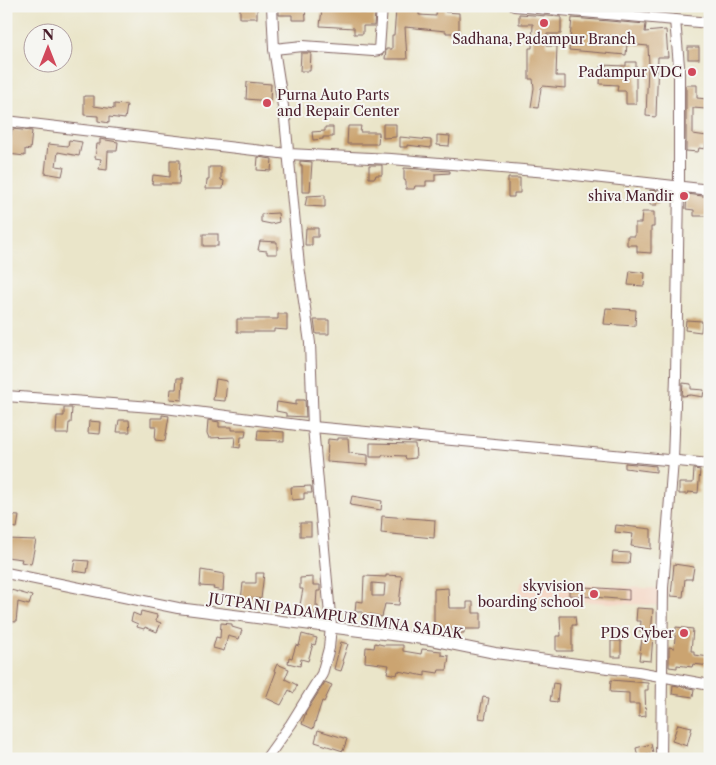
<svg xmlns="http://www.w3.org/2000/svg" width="716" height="765" viewBox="0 0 716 765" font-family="'Libre Caslon Text',serif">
<rect width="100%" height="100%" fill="#f6f6f2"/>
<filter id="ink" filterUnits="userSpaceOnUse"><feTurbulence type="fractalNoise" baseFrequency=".02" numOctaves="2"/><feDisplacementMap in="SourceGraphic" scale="10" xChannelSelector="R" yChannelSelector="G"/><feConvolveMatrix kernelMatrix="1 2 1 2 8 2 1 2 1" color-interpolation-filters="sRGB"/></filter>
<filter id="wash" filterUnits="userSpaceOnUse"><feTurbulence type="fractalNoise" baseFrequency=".0096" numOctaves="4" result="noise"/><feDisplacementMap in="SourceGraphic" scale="20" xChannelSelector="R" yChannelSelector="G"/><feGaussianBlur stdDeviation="1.12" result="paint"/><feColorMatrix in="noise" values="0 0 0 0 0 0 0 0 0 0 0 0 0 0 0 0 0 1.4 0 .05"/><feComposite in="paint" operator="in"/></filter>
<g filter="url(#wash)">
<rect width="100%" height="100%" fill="#eae5c9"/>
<polygon fill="#f4d3c0" points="520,582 667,589 666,606 520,598"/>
<g id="blocks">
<g fill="#cba471" fill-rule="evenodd">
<rect x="240" y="6" width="17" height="12"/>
<polygon points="279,6 305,6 306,20 292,20 292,15 279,15"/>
<polygon points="347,6 360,6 360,13 375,13 374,26 363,26 363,34 354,34 354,28 320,26 322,9 347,9"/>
<polygon points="437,6 446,6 445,12 459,13 459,33 446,33 446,31 405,27 407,59 385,59 386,49 392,49 392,35 394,35 396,10 419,11 419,15 436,16"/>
<polygon points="519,14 561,17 561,34 547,34 547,46 557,46 556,76 565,76 565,88 543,86 541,88 538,108 531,107 534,88 533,79 529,79 529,48 532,48 533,24 519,24"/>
<polygon points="572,18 646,24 645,32 666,30 668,57 658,57 656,117 646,116 648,65 649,65 648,46 627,44 626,55 569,50"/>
<rect x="688" y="47" width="11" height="12"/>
<polygon points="301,53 311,53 310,71 300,71"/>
<polygon points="626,62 636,62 636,104 626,104 626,91 617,91 618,85 600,84 601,65 626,66"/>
<polygon points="247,82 271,84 270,101 246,99"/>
<polygon points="686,85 697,85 697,98 707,99 706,109 693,108 693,134 707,136 705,149 699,148 698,152 686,151"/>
<polygon points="84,96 94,96 94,106 114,109 114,104 127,105 125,119 109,117 109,123 98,121 98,116 84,115"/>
<polygon points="383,124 396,124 396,137 383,138"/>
<polygon points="348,126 361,126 360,132 379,132 378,144 347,144"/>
<polygon points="325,127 333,127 333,137 323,137 323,139 313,140 312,132 325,131"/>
<polygon points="12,129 32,131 30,150 25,149 25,156 8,154"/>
<polygon points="437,135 450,136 449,146 437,145"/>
<polygon points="400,137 431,140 431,148 407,145 407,147 400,147"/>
<polygon points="100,139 118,142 117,151 108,151 107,170 99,169 101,159 95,158 97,144 100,144"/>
<polygon points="69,140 82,142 79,156 58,152 56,166 64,167 62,176 45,173 48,144 68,146"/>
<polygon points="258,157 272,159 271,171 257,170"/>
<polygon points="170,160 180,160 179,184 152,184 153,175 170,177"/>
<polygon points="300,161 312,162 310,192 302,192 302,165 300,165"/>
<polygon points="369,165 382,165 382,175 376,175 375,178 369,178"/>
<polygon points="209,167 221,167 221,180 224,181 223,189 206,189 207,180 209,180"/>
<polygon points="404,168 450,171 450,173 435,174 435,181 426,181 426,186 415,186 414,189 406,189 406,181 404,180"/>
<polygon points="508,178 520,178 520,193 514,193 514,197 508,197"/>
<polygon points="650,190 662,192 662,202 657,202 657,205 650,205"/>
<polygon points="687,194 710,197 708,216 694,216 694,210 686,209"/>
<polygon points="325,195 325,207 305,206 307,196"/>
<polygon points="642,212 654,212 654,227 651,227 651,253 637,252 637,245 627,245 627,236 635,236 635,223 641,223"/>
<polygon points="278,213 279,222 271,224 261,222 261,214"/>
<polygon points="306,228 318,228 318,237 312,237 312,245 305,245"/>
<rect x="203" y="234" width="15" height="12"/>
<polygon points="260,241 277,242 277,254 267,254 267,251 258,250"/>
<polygon points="630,271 645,273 644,286 628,285"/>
<polygon points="606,308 636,310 635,326 604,324"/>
<polygon points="278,314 287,314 287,330 274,329 274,332 237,332 237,319 278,319"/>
<polygon points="314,320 329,320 329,334 316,334"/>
<polygon points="686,320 702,321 701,332 685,330"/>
<polygon points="177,378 183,378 182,400 170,399 171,389 176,389"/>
<polygon points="216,379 227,381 225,401 213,400"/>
<polygon points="683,383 691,384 691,389 704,390 703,397 691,395 682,396"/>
<polygon points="296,400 305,400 306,417 286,416 286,413 276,411 277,402 296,405"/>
<polygon points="64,408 72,408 71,423 69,423 68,434 56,434 57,416 64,416"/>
<polygon points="162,415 169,416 165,441 155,440 156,426 151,426 151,418 162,418"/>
<polygon points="119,420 129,420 130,432 117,432"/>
<polygon points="208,420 219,422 219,427 232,427 232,430 246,430 245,437 241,437 240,448 234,447 235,437 209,438 207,433"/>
<polygon points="89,421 101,422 100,434 88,433"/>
<polygon points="258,430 284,432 284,441 257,440"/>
<polygon points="338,438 348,438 349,453 368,455 368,465 327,462 328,439 338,440"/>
<polygon points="370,443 415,444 416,458 406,459 405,456 382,455 382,457 370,457"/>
<polygon points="625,463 656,466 656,472 625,468"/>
<polygon points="694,469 700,470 698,493 688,492 688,494 679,494 679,483 693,483"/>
<polygon points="311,486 312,493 304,493 304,499 292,500 291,487"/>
<polygon points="352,496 382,501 381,510 350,505"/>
<polygon points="6,515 19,516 17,528 6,526"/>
<polygon points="382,516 435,520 434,538 381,533"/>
<rect x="300" y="523" width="11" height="13"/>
<polygon points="616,525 651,529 651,549 631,546 633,534 615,532"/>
<polygon points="6,539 36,540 31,564 21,562 22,559 6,557"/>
<polygon points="613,552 630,553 629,564 612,563"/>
<polygon points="75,560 89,561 87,573 73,571"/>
<polygon points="674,564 694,567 692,579 685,579 683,597 671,596"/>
<polygon points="201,570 224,574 223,591 213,589 214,587 200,586"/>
<polygon points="256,573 264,573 261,599 249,598 249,601 241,600 243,583 256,583"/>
<path d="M386 575 402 576 399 605 385 604 382 617 370 614V618H361L362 612H355L356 601 363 602 364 576 386 577ZM372 583 385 584 384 596H372Z"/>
<polygon points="313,577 313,585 320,585 320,591 317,591 316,606 318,606 318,614 309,613 309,614 303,615 302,606 300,605 303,589 300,589 300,578"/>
<polygon points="569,586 629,590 629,600 569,595"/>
<polygon points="448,588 449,608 467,608 467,602 473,602 473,613 481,613 481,629 464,629 464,633 453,633 453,628 434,628 434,589"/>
<polygon points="11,590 32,596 29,605 18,602 16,622 6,621 6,601 10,601"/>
<polygon points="637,608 653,609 651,636 653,636 651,661 639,660 643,632 640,632 641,621 636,621"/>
<polygon points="141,611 157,615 156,621 161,623 157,632 145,627 144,629 137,627 138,624 131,621 133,613 140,616"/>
<polygon points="560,616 575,616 576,625 572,625 572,651 556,651 556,636 561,636"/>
<polygon points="221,623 232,624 232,627 242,630 239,639 228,636 224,651 213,648 216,637 220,638"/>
<polygon points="676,627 693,629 691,651 694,651 694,655 710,657 710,666 693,664 692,667 677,665 677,668 669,667 669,647 674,648"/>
<polygon points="302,634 317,638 315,645 313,644 308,661 301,659 300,666 288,663 289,657 292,658 296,645 299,646"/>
<rect x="611" y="641" width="10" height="16"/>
<polygon points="341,642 348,644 342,661 344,662 341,671 334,669"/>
<polygon points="375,643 383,645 403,645 403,651 421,654 422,649 441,651 441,655 449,656 447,670 439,670 438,673 425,671 425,676 398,671 397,675 387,673 389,665 365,662 366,647 374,648"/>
<polygon points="277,664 289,669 285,679 297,685 294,693 289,690 281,705 266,698 276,672 274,671"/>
<polygon points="611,680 648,683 648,690 645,690 646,716 639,717 639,704 629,704 629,693 610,692"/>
<polygon points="325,682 332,685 324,702 322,701 313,729 302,724 306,712"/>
<polygon points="553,683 559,684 557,702 550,701"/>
<polygon points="673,685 694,689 693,697 672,694"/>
<polygon points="483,697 489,698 485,719 479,718"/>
<polygon points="678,724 692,727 687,746 672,741"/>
<polygon points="318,730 347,739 343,751 315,742"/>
<polygon points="651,744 653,752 638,757 636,748"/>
</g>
</g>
</g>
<g filter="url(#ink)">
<use href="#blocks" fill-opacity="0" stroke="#826462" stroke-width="1"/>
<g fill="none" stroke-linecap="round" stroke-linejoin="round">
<g stroke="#826462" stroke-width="12">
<g id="minor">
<polyline points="514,6 710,23"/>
<polyline points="274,49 303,46 373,51 379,50 382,6"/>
<polyline points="6,121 288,154 391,159 548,172 710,190"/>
<polyline points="6,396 165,408 313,427 710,464"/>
<polyline points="6,573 178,608 431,640 495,653 638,672 710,685"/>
<polyline points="266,759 291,724 322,674 329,648 331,626 313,427 310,343 299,266 285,119 274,49 272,6"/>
<polyline points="661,759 663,588 673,460 676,376 679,187 679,66 675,20"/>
</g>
</g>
<use href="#minor" stroke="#fff" stroke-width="10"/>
</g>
</g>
<g fill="#d1495b" stroke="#f6f6f2" stroke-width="2">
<circle cx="544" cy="23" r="5"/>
<circle cx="692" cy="72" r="5"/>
<circle cx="267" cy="103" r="5"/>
<circle cx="684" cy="196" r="5"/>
<circle cx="594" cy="594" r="5"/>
<circle cx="684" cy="633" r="5"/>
</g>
<g text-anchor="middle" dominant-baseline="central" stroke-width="4" stroke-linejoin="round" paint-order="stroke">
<g font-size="14" fill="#4a1f2b" stroke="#f6f6f2" text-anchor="end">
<text x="544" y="39" text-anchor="middle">Sadhana, Padampur Branch</text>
<text x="682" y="72">Padampur VDC</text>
<text x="277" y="95" text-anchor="start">Purna Auto Parts<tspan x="277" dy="16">and Repair Center</tspan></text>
<text x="674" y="196">shiva Mandir</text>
<text x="584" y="586">skyvision<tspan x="584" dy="16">boarding school</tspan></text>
<text x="674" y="633">PDS Cyber</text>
</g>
<g font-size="14" fill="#4a1f2b" stroke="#f6f6f2">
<text transform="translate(336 616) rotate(8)">JUTPANI PADAMPUR SIMNA SADAK</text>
</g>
</g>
<rect width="716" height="765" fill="none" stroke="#f6f6f2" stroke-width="25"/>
<g transform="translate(48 48)"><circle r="24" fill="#f6f6f2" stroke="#b1a0a2"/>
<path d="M0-4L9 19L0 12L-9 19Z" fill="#d1495b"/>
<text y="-8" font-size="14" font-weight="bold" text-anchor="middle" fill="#4a1f2b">N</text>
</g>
</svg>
